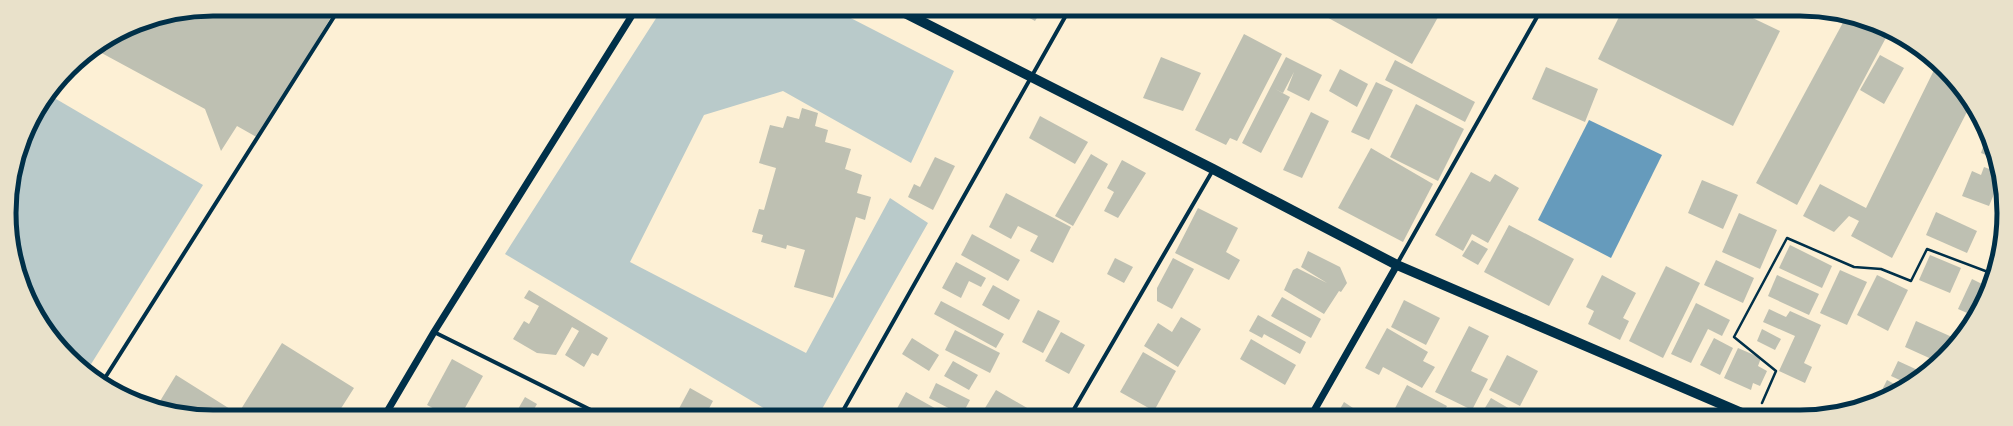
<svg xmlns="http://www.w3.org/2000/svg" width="2013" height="426" viewBox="0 0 2013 426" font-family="Poppins,sans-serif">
<rect width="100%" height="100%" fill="#fdf0d5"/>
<g fill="#b9caca">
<polygon points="662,9 835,10 954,71 911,163 783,91 704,115 630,262 806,353 890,198 928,223 818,416 777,416 505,254"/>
<polygon points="51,96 203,185 88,369 59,347 20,278 9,200 25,135"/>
</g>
<polygon fill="#669bbc" points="1589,120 1662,155 1611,258 1538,220"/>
<g fill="#bec0b2">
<polygon points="213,9 336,9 258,138 237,126 221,151 205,109 96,50 135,24"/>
<polygon points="1015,10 1042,10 1035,21"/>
<polygon points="1326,10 1442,10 1412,64 1323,15"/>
<polygon points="1622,11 1738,11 1780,31 1733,126 1598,59"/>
<polygon points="1846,17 1889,32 1797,205 1756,183"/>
<polygon points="1244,34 1282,54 1237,141 1230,138 1226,145 1195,130"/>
<polygon points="1880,55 1904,68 1884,104 1860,90"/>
<polygon points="1161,57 1201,73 1183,111 1143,98"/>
<polygon points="1286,57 1322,75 1309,101 1287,90 1294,72 1283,93 1275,89 1290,97 1261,153 1242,143"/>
<polygon points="1395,60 1475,102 1465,122 1385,80"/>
<polygon points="1936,66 1962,89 1970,106 1892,258 1851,236 1859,221 1849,216 1834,232 1803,216 1820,184 1866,208"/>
<polygon points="1546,67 1598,89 1585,122 1532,99"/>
<polygon points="1340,69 1368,84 1357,107 1329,91"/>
<polygon points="1376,82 1393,90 1369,140 1351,132"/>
<polygon points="1416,104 1464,129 1438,181 1390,157"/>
<polygon points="802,108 818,113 815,126 828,130 825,142 851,149 845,169 862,175 857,193 871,197 865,220 856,217 833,298 794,287 805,250 787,245 786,249 761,242 763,235 752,232 759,209 764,210 776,168 759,163 770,125 783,128 787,116 799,119"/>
<polygon points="1311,112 1329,121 1302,178 1283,170"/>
<polygon points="1040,116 1088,142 1075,164 1029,138"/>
<polygon points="1986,138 1996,159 1981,153"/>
<polygon points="1371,148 1433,184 1403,242 1338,208"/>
<polygon points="1091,154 1108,164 1073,226 1055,216"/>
<polygon points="935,157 955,166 933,210 908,197 914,184 920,187"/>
<polygon points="1122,160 1146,173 1118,218 1104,211 1114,192 1107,188"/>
<polygon points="1984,167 1998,172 1999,196 1994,194 1989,206 1962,196 1972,171 1981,175"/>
<polygon points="1471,172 1490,182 1495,174 1519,188 1488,243 1472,234 1463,251 1435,235"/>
<polygon points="1702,180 1738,195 1723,229 1688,213"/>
<polygon points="1006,193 1071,227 1053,263 1030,251 1038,236 1018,226 1011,239 989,227"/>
<polygon points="1198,208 1238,228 1226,252 1240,260 1229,280 1175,253"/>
<polygon points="1936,212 1977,231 1967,253 1926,235"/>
<polygon points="1739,213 1777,230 1760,269 1722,252"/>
<polygon points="1509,225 1574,259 1549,306 1484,272"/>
<polygon points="972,234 1020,260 1008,281 961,255"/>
<polygon points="1472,240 1488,249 1478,265 1462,256"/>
<polygon points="1790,245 1832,266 1822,288 1779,268"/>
<polygon points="1308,251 1340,267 1347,283 1341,292 1339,291 1324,314 1284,290 1293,270 1297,268 1327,283 1301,267"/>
<polygon points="1930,255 1961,268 1950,293 1919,280"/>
<polygon points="1115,258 1133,267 1124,283 1107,274"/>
<polygon points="1173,258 1194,269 1172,309 1157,301 1157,288"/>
<polygon points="1716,260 1754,278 1743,303 1704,285"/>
<polygon points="956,262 986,278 981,287 969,281 961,298 942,288"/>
<polygon points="1666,266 1700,283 1663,358 1629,341"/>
<polygon points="1840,270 1867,282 1847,325 1820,313"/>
<polygon points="1602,275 1636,293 1623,318 1629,321 1620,340 1588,324 1594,311 1586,307"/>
<polygon points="1777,275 1819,294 1809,315 1768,296"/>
<polygon points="1877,275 1908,290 1888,331 1857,315"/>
<polygon points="1972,279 1988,287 1983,303 1974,316 1958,309"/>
<polygon points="993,285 1020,300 1009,320 982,305"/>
<polygon points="529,290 608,338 598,356 592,353 584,367 565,355 579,331 572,327 556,355 537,353 513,339 524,321 529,324 539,306 524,298"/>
<polygon points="1282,297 1321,319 1311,338 1271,316"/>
<polygon points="1404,300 1440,318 1426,345 1391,327"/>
<polygon points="941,301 1004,334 996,348 934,314"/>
<polygon points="1696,303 1730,320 1722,336 1708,329 1691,363 1671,354"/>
<polygon points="1769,309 1786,317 1790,311 1821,325 1804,363 1812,367 1805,383 1779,371 1795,336 1763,322"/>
<polygon points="1038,310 1060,321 1043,353 1022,342"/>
<polygon points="1258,315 1306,342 1300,354 1264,334 1262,338 1249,331"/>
<polygon points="1181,317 1201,329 1178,367 1144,346 1158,323 1172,332"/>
<polygon points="1916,321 1952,337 1942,359 1938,362 1905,347"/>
<polygon points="1469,326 1489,336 1471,371 1488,379 1472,410 1435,392"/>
<polygon points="1387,328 1428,352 1423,361 1435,367 1422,388 1383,367 1379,375 1365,368"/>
<polygon points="1762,329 1781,339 1775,350 1757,341"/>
<polygon points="955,330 1000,353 990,373 945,350"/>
<polygon points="1061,332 1085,345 1069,374 1045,361"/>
<polygon points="912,338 939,355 929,371 902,354"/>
<polygon points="1714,338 1733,348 1720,375 1700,365"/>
<polygon points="1251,339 1296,365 1285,385 1240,359"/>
<polygon points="282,343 354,388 340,410 348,415 187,415 157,406 176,375 238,414"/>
<polygon points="1738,348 1761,358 1758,366 1767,371 1760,386 1753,383 1751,390 1724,378"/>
<polygon points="1143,352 1176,371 1154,411 1120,392"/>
<polygon points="1507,355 1538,371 1520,406 1489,390"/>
<polygon points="452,359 483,376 461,415 446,415 427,405"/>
<polygon points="953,361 978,375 969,390 944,376"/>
<polygon points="1898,361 1922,372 1906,383 1891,376"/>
<polygon points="1887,380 1900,387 1876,402"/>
<polygon points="936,383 970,400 962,415 929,398"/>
<polygon points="1407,385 1447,406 1442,416 1391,416"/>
<polygon points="690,388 713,401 705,416 675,416"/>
<polygon points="996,390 1041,416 998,416 985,408"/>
<polygon points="906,392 949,416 893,416"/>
<polygon points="525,397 537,404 530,416 514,416"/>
<polygon points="1491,398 1522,416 1480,416"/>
<polygon points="1344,402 1362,414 1360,416 1336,416"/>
<polygon points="1641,410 1658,416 1638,416"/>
</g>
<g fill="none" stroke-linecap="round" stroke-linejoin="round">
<polyline stroke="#003049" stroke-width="2.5" points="1762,403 1776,371 1734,337 1787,238 1854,267 1881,269 1911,281 1927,249 1988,272 2002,240"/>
<g stroke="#003049" stroke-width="4">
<polyline points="1397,264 1541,10"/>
<polyline points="434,332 603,416"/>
<polyline points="103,381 339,9"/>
<polyline points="840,416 1069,10"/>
<polyline points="1070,416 1213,170"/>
</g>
<g stroke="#003049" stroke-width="7">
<polyline points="385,415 434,332 636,9"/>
<polyline points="1311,416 1397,265"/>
</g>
<polyline stroke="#003049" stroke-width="10" points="899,10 1213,169 1397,265 1749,416"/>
</g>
<path d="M0 0H2013V426H0ZM213 16H1800A197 197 0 0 1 1997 213V213A197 197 0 0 1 1800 410H213A197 197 0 0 1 16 213V213A197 197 0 0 1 213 16Z" fill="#e9e1ca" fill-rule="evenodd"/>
<path fill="none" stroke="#003049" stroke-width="5" d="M213 16H1800A197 197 0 0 1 1997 213V213A197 197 0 0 1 1800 410H213A197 197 0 0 1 16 213V213A197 197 0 0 1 213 16Z"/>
</svg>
